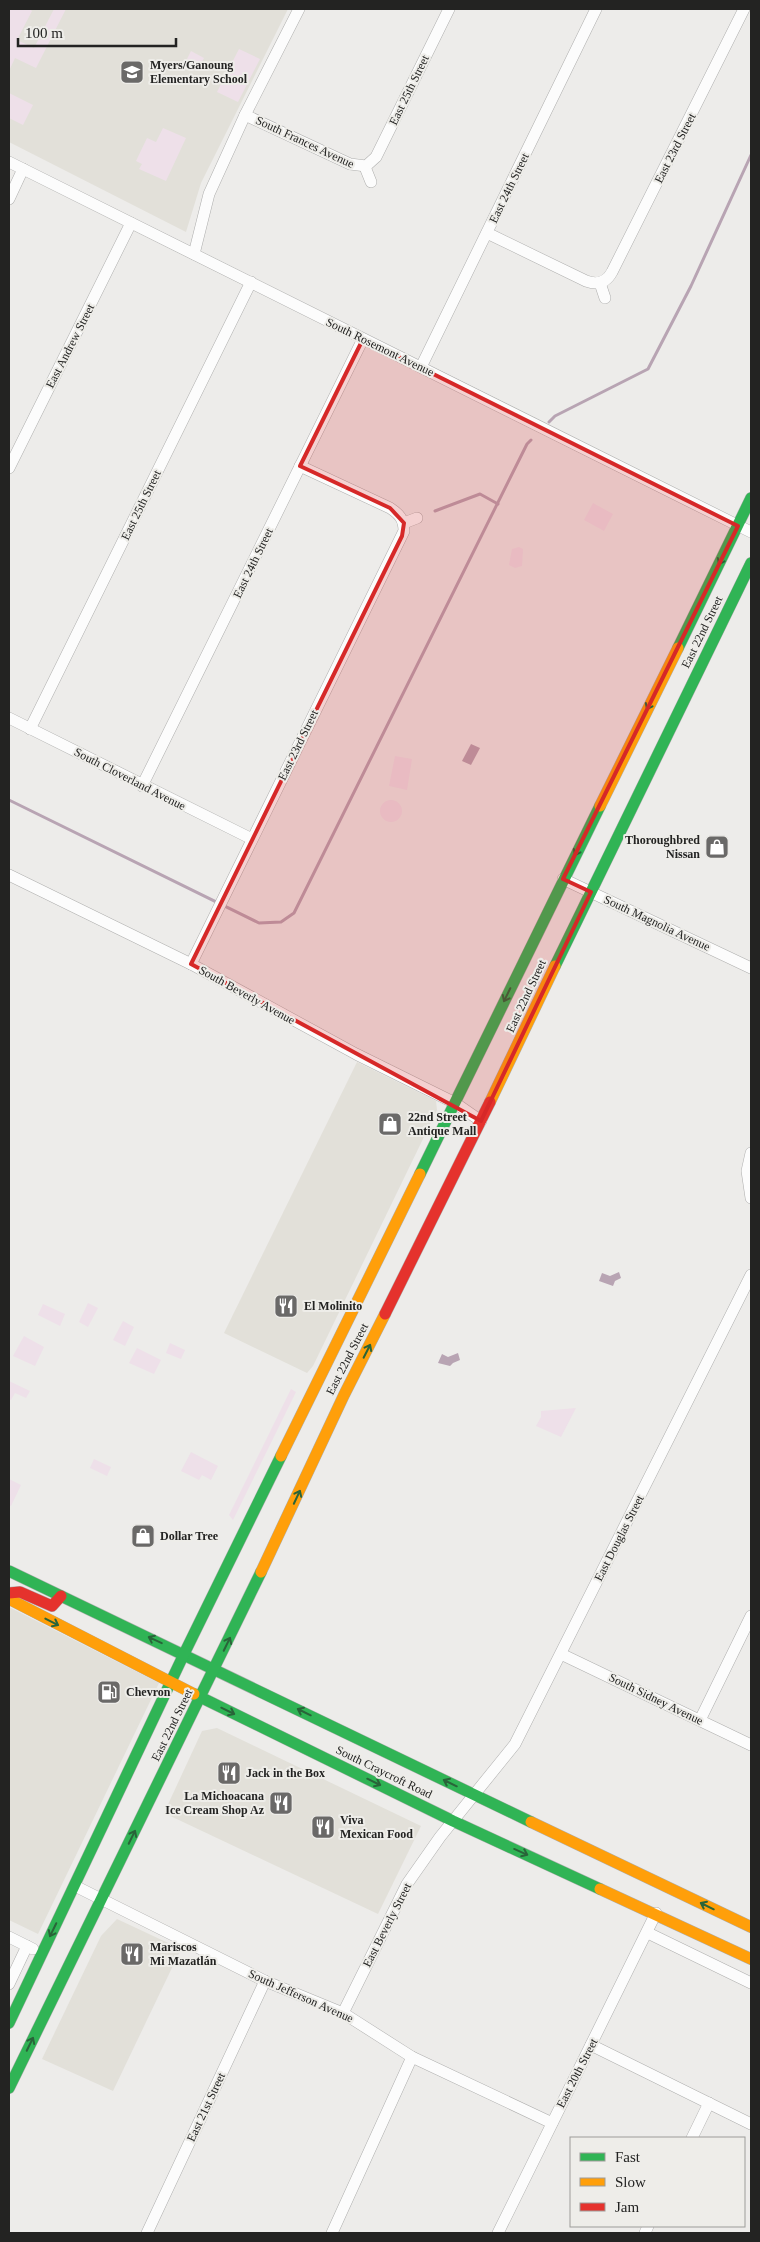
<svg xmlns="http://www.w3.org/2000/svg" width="760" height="2242" viewBox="0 0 760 2242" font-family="Georgia,serif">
<rect width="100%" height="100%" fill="#edecea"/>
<g fill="#e2e0d9">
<polygon points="9,9 288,9 201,183 186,232 9,142"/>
<polygon points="357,1062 436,1101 437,1110 313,1366 307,1373 224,1333"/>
<polygon points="9,1607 159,1683 38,1934 9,1920"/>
<polygon points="217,1728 421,1826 378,1914 164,1813 202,1731"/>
<polygon points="117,1919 181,1949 113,2091 42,2059 101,1936"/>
</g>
<g fill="#eee0e9">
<polygon points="9,9 30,9 32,11 17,40 34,48 54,9 66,9 36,68 15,58 9,71"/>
<polygon points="239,49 260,59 238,102 217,92"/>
<polygon points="191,51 204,58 197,71 184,65"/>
<polygon points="9,93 33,105 23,125 9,118"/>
<polygon points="163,128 186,138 166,181 139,169 142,164 136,161 147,138 156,142"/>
<polygon points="593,503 613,514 604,531 584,520"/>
<polygon points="519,547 523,549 522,566 515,568 509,565 512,549"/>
<polygon points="395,756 412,759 407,790 389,786"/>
<circle cx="391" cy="811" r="11"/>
<polygon points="88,1303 98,1308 88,1327 79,1322"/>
<polygon points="43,1304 65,1314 60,1326 38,1315"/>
<polygon points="123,1321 134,1327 125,1346 113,1340"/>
<polygon points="24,1336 44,1347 35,1366 13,1356"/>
<polygon points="170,1343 185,1350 181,1359 166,1353"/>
<polygon points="137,1348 161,1360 154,1374 129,1363"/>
<polygon points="9,1381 30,1391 26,1398 15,1393 11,1400 9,1399"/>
<polygon points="291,1389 296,1392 233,1520 229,1515"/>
<polygon points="576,1408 561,1437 536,1426 541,1417 541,1411"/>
<polygon points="191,1452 218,1466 211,1480 202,1475 199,1480 181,1471"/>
<polygon points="94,1459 111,1467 107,1476 90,1468"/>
<polygon points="9,1479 21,1485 11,1506 9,1505"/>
</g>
<g fill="#b8a4b3">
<polygon points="471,744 480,748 471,765 462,761"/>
<polygon points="619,1272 621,1278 615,1281 613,1286 599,1281 602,1273 610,1276"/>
<polygon points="458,1353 460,1360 453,1363 450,1366 438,1363 442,1354 448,1357"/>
</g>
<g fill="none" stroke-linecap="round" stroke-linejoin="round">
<g stroke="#b8a4b3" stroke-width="3">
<polyline points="549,422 555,416 648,369 691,286 751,155"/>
<polyline points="435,511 480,494 498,504"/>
<polyline points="9,800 259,923 281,922 294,913 527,444 531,440"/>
</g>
<g stroke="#afafae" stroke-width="12">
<g id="street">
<polyline points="245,115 350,164 366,166 376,157 449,9"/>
<polyline points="9,162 751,532"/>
<polyline points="365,167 371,182"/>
<polyline points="9,199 23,169"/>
<path d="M487 233 586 281C597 285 606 283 612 272L744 9"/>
<polyline points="194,254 209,194 245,115 299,9"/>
<polyline points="600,283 605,298"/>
<polyline points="421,367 596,9"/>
<polyline points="9,468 131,223"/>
<polyline points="404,523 417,518"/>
<polyline points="9,718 252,839"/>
<polyline points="30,729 251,282"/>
<polyline points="142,786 363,339"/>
<polyline points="9,875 191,964 356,1054 455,1103 481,1121"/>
<polyline points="563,879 751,968"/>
<path d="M191 964 404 531C404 519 399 514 390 508L300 466"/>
<polyline points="751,1153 747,1171 751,1198"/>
<polyline points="561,1654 751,1745"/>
<polyline points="700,1720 751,1616"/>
<polyline points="75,1886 265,1981 343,2013 412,2057 552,2123"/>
<polyline points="648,1933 751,1983"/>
<polyline points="9,1937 33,1949"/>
<polyline points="9,1984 27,1946"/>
<polyline points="343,2013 407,1884 440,1837 515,1744 751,1275"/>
<polyline points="591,2045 751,2124"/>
<polyline points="692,2138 709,2103"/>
<polyline points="147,2233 265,1981"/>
<polyline points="332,2233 412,2057"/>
<polyline points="498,2233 656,1913"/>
<polyline points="645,2233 648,2226"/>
</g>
</g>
<g stroke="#afafae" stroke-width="12">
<g id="fast">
<polyline points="678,648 751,498"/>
<polyline points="555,966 751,563"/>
<polyline points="420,1174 600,806"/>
<polyline points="9,1571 531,1822"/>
<polyline points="194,1694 453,1821 600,1889"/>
<polyline points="9,2023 184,1654 281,1456"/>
<polyline points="9,2088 261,1572"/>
</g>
</g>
<g stroke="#afafae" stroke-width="12">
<g id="slow">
<polyline points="600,806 678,648"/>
<polyline points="490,1102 555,966"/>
<polyline points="281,1456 420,1174"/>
<polyline points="261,1572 344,1395 385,1314"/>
<polyline points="9,1599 194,1694"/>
<polyline points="531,1822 751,1927"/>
<polyline points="600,1889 751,1959"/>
</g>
</g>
<g stroke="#afafae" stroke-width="12">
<g id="jam">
<polyline points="385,1314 490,1102"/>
<polyline points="9,1593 20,1592 52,1606 61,1596"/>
</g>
</g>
<use href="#street" stroke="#fcfcfc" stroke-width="11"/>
<use href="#fast" stroke="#30b455" stroke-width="11"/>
<use href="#slow" stroke="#ff9f0a" stroke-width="11"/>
<use href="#jam" stroke="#e5322d" stroke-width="11"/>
</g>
<defs><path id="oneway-shaft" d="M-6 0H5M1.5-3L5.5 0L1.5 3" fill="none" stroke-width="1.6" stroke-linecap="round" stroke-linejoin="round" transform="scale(1.25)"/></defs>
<g stroke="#296439">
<use href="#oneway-shaft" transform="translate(722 558) rotate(116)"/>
<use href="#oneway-shaft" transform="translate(650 703) rotate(116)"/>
<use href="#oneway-shaft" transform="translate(578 849) rotate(116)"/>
<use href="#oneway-shaft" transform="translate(507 995) rotate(116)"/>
<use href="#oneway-shaft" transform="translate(367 1351) rotate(-63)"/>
<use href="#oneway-shaft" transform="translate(297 1497) rotate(-65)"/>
<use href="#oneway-shaft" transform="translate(52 1622) rotate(27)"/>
<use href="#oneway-shaft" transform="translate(155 1640) rotate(-155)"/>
<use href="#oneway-shaft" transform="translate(227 1644) rotate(-64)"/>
<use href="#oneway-shaft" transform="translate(228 1711) rotate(26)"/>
<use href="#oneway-shaft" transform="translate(304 1712) rotate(-154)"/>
<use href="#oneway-shaft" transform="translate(374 1782) rotate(26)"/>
<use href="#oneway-shaft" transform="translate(450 1783) rotate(-154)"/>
<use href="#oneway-shaft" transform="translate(132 1837) rotate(-64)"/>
<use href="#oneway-shaft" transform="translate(521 1852) rotate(24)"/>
<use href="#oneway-shaft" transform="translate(707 1906) rotate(-154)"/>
<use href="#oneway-shaft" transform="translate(53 1930) rotate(116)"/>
<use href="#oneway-shaft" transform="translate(30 2044) rotate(-64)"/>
</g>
<path fill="#d62828" fill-opacity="0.2" stroke="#d62828" stroke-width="4" stroke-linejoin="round" d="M363 339 738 526 563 879 591 892 481 1121 191 964 402 536 404 523 390 508 300 466Z"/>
<defs>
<g id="school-square" transform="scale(1.25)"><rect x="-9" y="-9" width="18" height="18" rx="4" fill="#6a6968" stroke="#eeede9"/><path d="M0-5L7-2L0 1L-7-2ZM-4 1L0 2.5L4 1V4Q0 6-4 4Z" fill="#fff"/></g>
<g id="shop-square" transform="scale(1.25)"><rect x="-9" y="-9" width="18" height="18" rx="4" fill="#6a6968" stroke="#eeede9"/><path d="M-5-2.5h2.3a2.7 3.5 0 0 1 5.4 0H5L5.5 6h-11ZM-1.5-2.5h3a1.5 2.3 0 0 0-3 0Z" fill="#fff"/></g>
<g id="restaurant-square" transform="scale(1.25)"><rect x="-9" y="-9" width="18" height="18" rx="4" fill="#6a6968" stroke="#eeede9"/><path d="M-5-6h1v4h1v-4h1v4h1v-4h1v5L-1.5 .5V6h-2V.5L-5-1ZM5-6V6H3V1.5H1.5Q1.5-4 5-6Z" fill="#fff"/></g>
<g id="fuel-square" transform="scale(1.25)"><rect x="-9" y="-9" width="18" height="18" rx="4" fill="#6a6968" stroke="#eeede9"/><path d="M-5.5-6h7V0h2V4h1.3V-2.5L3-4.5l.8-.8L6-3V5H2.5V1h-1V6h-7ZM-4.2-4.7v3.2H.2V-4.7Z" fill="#fff"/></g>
</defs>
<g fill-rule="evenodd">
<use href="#school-square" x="132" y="72"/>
<use href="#shop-square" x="717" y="847"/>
<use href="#shop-square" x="390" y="1124"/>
<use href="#restaurant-square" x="286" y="1306"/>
<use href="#shop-square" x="143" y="1536"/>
<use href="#fuel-square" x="109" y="1692"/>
<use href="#restaurant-square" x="229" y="1773"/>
<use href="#restaurant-square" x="281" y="1803"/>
<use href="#restaurant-square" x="323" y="1827"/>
<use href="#restaurant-square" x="132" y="1954"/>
</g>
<g text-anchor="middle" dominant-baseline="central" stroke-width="4" stroke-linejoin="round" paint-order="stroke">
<g font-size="12" font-weight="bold" fill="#232322" stroke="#eeede9" text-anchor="start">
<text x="150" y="65">Myers/Ganoung<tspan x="150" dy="14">Elementary School</tspan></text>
<text x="700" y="840" text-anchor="end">Thoroughbred<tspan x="700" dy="14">Nissan</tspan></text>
<text x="408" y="1117">22nd Street<tspan x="408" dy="14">Antique Mall</tspan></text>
<text x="304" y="1306">El Molinito</text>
<text x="160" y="1536">Dollar Tree</text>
<text x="126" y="1692">Chevron</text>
<text x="246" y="1773">Jack in the Box</text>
<text x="264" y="1796" text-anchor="end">La Michoacana<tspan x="264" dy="14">Ice Cream Shop Az</tspan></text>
<text x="340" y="1820">Viva<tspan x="340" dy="14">Mexican Food</tspan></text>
<text x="150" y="1947">Mariscos<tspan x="150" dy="14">Mi Mazatlán</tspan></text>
</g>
<g font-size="12" fill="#232322" stroke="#eeede9">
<text transform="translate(409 90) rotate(-64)">East 25th Street</text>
<text transform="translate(305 142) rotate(25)">South Frances Avenue</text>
<text transform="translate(675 148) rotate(-63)">East 23rd Street</text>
<text transform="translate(509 188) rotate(-64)">East 24th Street</text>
<text transform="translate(70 346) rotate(-63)">East Andrew Street</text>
<text transform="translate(380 347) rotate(26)">South Rosemont Avenue</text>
<text transform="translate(141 505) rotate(-64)">East 25th Street</text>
<text transform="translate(253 563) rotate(-64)">East 24th Street</text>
<text transform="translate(702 632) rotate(-64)">East 22nd Street</text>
<text transform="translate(298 745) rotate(-64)">East 23rd Street</text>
<text transform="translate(130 779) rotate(27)">South Cloverland Avenue</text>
<text transform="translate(657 923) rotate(25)">South Magnolia Avenue</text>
<text transform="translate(247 995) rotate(29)">South Beverly Avenue</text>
<text transform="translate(526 996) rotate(-65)">East 22nd Street</text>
<text transform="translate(347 1359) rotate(-63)">East 22nd Street</text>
<text transform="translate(619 1538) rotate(-63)">East Douglas Street</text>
<text transform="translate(656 1699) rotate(26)">South Sidney Avenue</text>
<text transform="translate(172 1725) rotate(-64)">East 22nd Street</text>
<text transform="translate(384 1772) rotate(26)">South Craycroft Road</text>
<text transform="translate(387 1925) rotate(-63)">East Beverly Street</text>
<text transform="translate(301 1996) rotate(24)">South Jefferson Avenue</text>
<text transform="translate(577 2073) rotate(-63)">East 20th Street</text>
<text transform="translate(206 2107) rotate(-65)">East 21st Street</text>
</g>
</g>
<rect width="760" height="2242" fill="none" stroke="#232322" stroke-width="20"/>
<rect x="570" y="2137" width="175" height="90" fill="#eeede9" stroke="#9d9c99"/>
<rect x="580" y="2153" width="25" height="8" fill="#30b455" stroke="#9d9c99"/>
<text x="615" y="2162" font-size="15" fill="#232322">Fast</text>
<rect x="580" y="2178" width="25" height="8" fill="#ff9f0a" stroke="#9d9c99"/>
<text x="615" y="2187" font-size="15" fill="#232322">Slow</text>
<rect x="580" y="2203" width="25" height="8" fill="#e5322d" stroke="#9d9c99"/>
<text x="615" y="2212" font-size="15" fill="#232322">Jam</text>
<path d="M18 38v8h158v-8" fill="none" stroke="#232322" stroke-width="2.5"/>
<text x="25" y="38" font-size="15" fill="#232322" stroke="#eeede9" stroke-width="4" paint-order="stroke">100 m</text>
</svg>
